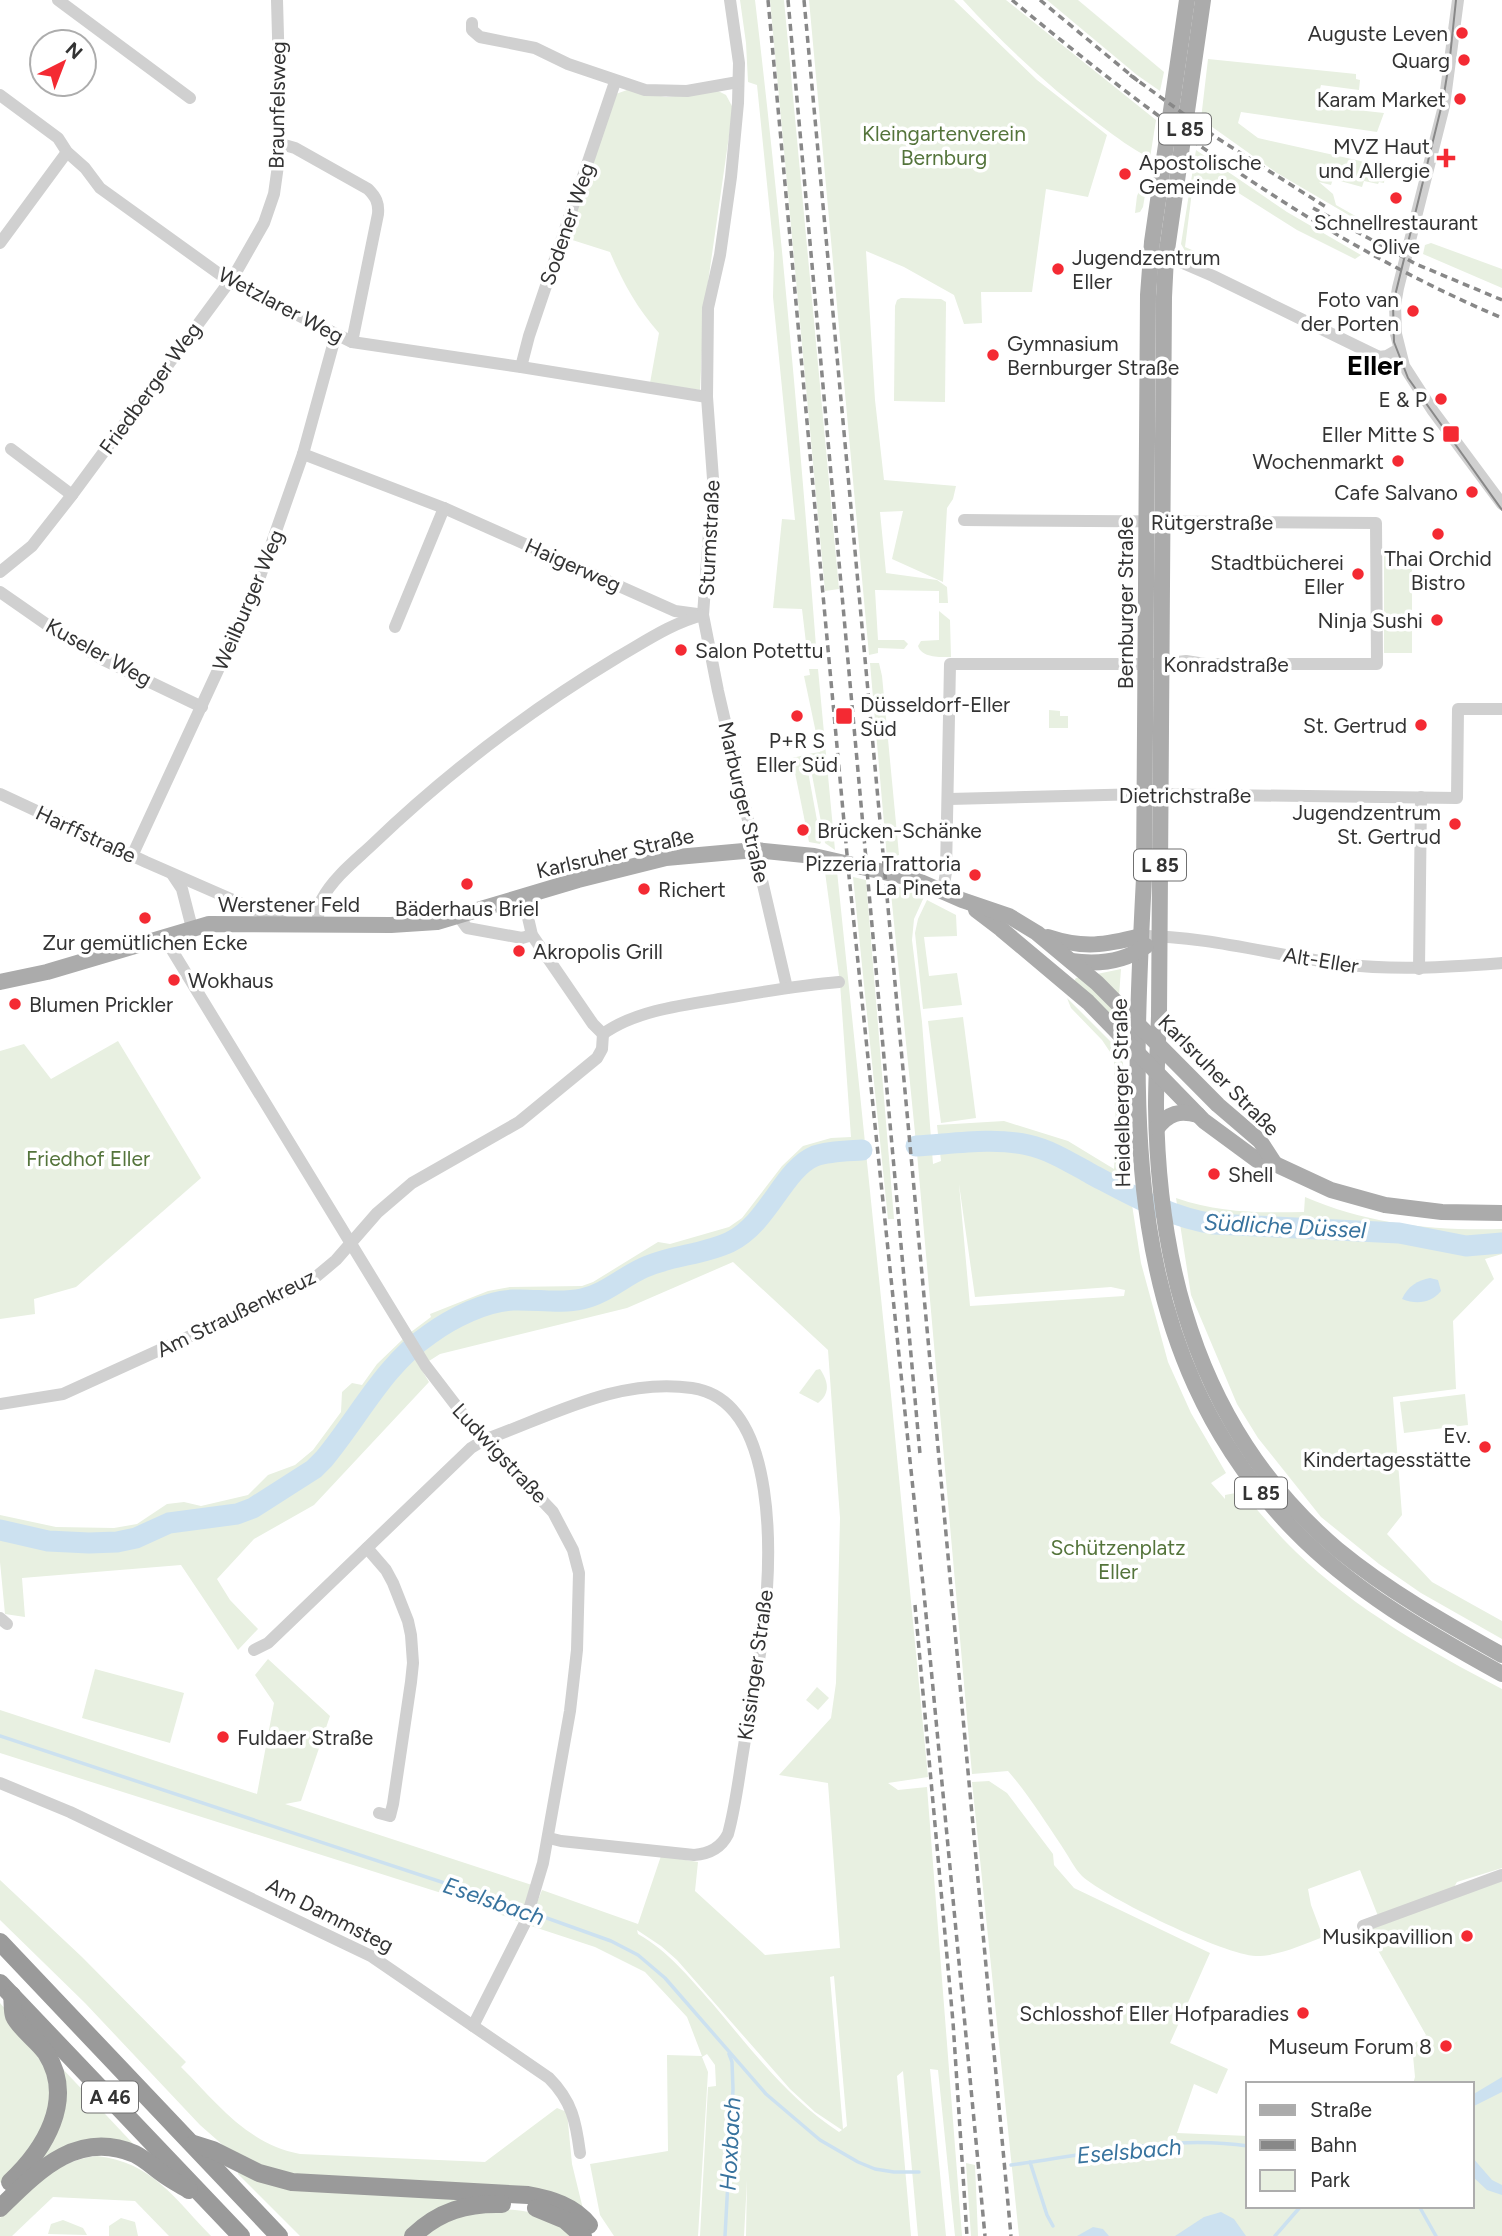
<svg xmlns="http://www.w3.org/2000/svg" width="1502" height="2236" viewBox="0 0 1502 2236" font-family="Figtree,sans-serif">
<rect width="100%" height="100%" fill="#fff"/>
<g fill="#e8f0e1" fill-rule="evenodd">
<path d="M740 0H755C781 219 800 439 817 659L808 660 802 609 773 608 782 519 795 520 773 297 774 253 757 85 748 82 746 43Z"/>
<polygon points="770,0 784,0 839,589 825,591"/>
<polygon points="809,0 954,0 1037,80 1107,135 1088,197 1046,189 1032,292 981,292 982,323 964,324 954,295 904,267 866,251 875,400 884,480 956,486 953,499 947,508 943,582 892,559 903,511 880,512 886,573 937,580 947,587 948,603 939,603 939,591 875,590 878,640 904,640 908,644 904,649 878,648 878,653 869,655"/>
<path d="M963 0H1006L1156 120 1150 158C1132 149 1116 137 1100 125 1050 88 1005 46 963 0Z"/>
<polygon points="1047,0 1078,0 1164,72 1160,91 1137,75"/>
<polygon points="1208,59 1356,74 1356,79 1360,80 1359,90 1321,85 1318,97 1349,101 1348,109 1384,113 1377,132 1241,112 1238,123 1258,138 1365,162 1364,168 1385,173 1384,183 1379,182 1378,184 1364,181 1362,187 1333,179 1331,185 1319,182 1333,194 1336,205 1380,230 1381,234 1277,173 1201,119"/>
<path d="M627 90 666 97 718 91 726 95 733 108 704 310 700 390 650 383 659 333C637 308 623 283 610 252L566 238 616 94Z"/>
<polygon points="1196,150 1287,212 1361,255 1355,259 1297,230 1226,185 1223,191 1194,176 1185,247 1215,260 1213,265 1185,251 1181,244"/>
<polygon points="1143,182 1147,183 1143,207 1140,212 1135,213 1137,196"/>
<polygon points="1431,243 1502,269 1502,288 1423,254 1425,245"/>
<polygon points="901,298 941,299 946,302 945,402 894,401 895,306 897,300"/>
<rect x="1384" y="555" width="28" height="98"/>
<path d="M939 611 950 620 951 657C939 657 922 658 918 646L921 641 939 640Z"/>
<polygon points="870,663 879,663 882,676 899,855 887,858"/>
<polygon points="809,669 818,669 835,850 825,843 808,754 820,752 804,676 810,675"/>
<polygon points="1049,710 1060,711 1060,716 1068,716 1068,728 1049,728"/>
<polygon points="805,755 821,842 820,844 809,842 792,758"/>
<path d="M828 870 837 871 891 1395 928 1777 888 1783 898 1790 927 1787 962 2236H955L938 2070 930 2069 946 2236H918L903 2071 897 2076 911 2236H746L747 2180 744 2236H700L708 2087 716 2086 715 2065 707 2054 702 2057 708 2072 698 2236H614L600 2215 590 2164 668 2151 667 2055 702 2056 687 2017 645 1972 595 1947 528 1925 542 1890 638 1924 661 1856 698 1862 695 1891 765 1955 840 1948 828 1783 779 1775 831 1718 836 1683 840 1518 828 1350 733 1262 627 1308 440 1354 429 1361 411 1332 431 1317 430 1314 488 1291 510 1287 582 1286 593 1282 658 1242 670 1244 729 1227 742 1218 782 1166 803 1146 831 1138 851 1137 840 983 825 872ZM637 1930 661 1946 677 1960 790 2089 815 2112 842 2130 839 2132C788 2099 751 2049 712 2003 689 1977 668 1951 638 1934ZM834 1976 847 2126 843 2129 830 1977Z"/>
<polygon points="853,877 866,880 894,1219 888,1219"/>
<path d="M890 883 924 897 914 919 912 940 922 1022 933 1164 941 1161 937 1125 1004 1121 1068 1141 1114 1169 1116 1137 1114 1058 1102 1040 1071 1008 1067 998 1117 1048 1122 1055 1123 1063 1128 1136 1127 1172 1141 1263 1168 1362 1191 1413 1226 1473 1211 1483 1225 1499V1495L1241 1492C1260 1512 1276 1533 1296 1552 1355 1609 1429 1651 1502 1689V1868L1457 1882 1451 1892 1378 1916 1360 1870 1308 1889 1311 1905 1323 1937C1302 1945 1279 1956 1256 1956 1225 1955 1106 1898 1082 1876 1074 1868 1068 1855 1061 1845 1044 1820 1028 1794 1008 1771L972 1774 917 1153ZM959 1184 975 1297 1111 1287 1125 1290 1124 1296 970 1306Z"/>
<polygon points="927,900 956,915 957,936 924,937 929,976 957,973 962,1005 923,1009 915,933 918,919"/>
<polygon points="1121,969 1119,996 1097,974"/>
<polygon points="1081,977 1120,1014 1120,1023 1074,981 1076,978"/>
<polygon points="963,1017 976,1118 941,1123 928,1021"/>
<polygon points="118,1041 201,1178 76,1287 34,1299 35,1314 0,1319 0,1051 24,1044 51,1079"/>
<path d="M1305 1197C1367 1224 1435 1231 1502 1229V1254L1485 1259 1494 1279 1453 1321 1456 1389 1393 1397 1402 1515 1387 1534 1432 1582 1502 1621V1639L1421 1593 1379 1564 1321 1517 1258 1438 1237 1404 1191 1295 1176 1198C1220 1213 1258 1213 1304 1212Z"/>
<polygon points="403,1339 429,1382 314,1505 254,1539 217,1579 230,1600 258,1629 238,1650 181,1565 22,1578 25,1617 5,1614 0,1562 0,1515 56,1527 114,1528 137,1524 167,1504 184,1502 201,1506 248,1495 268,1475 295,1465 313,1450 341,1412 342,1392 352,1383 362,1385 377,1364"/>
<path d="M820 1369C828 1381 831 1393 818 1403L799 1393 816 1370Z"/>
<polygon points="1465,1394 1468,1425 1404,1433 1400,1402"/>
<polygon points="268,1659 330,1716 301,1801 285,1804 532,1885 520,1922 457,1898 0,1753 0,1710 257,1794 274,1703 255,1675"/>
<polygon points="95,1669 184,1693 170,1743 82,1718"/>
<polygon points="817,1687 829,1698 818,1710 806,1700"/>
<polygon points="989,1781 1007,1793 1053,1854 1054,1865 1074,1888 1210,1953 1170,2043 1228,2069 1217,2094 1194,2084 1177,2133 1248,2136 1248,2206 1472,2206 1472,2084 1413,2084 1415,2077 1412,2045 1426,2035 1367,1931 1371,1927 1502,1878 1502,2236 1019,2236 972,1782"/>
<path d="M0 1880 82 1957 186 2062 181 2067C217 2103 247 2144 300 2154L485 2162 557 2108 567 2112 572 2164 583 2209 279 2174 225 2147 200 2125 85 2003 0 1920Z"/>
<path d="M0 2003C11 2017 26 2030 35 2045 70 2102 39 2140 0 2183Z"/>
<polygon points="60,2066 138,2149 104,2143 31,2167"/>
<path d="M97 2156C152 2162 175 2199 211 2236H169L135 2201 53 2197 12 2236H0V2218C27 2190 56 2160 97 2156Z"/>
<polygon points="966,2163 975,2165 978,2236 971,2236"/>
<polygon points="239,2169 538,2204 492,2200 408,2236 300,2236 238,2174"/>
<path d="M485 2209C524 2209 544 2211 576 2236H423L449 2218Z"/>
<polygon points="121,2218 135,2222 138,2236 109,2236 109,2226"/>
<polygon points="63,2220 83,2228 87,2235 48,2234 51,2224"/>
</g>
<g fill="#cce1f0">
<path d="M1430 1278 1438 1280 1441 1291C1431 1303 1417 1305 1402 1299 1407 1287 1418 1280 1430 1278Z"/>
<polygon points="1502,2077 1502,2092 1472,2107 1472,2095"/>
<polygon points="1472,2157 1492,2180 1502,2185 1502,2195 1487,2190 1472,2176"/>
<polygon points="1221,2212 1234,2219 1246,2236 1175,2236 1204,2217"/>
<polygon points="1093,2227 1103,2229 1109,2236 1077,2236"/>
</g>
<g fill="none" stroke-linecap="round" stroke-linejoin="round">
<g stroke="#cce1f0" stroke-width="3.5">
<polyline points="0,1736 505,1903 611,1941 638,1955 665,1978 766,2094 820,2140 858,2162 875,2169 894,2172 919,2172"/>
<polyline points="1030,2162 1047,2215 1053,2226"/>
<path d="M1011 2165C1089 2155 1169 2134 1248 2146"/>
<polyline points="1419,2206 1436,2236"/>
<polyline points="725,2236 733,2089 732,2062 729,2054"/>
<polyline points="1275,2236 1301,2206"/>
</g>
<g stroke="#cce1f0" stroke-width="21">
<path d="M916 1146C952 1144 993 1137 1028 1145 1051 1150 1071 1163 1091 1174 1131 1195 1169 1217 1214 1224L1399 1233 1466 1246 1502 1243"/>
<path d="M0 1530 48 1541 89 1543 117 1542 136 1538 169 1523 237 1514 253 1508 314 1469 324 1459C359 1417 384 1365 430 1334 452 1318 486 1301 513 1300 536 1299 560 1304 582 1299 605 1294 623 1277 643 1268 671 1255 703 1255 730 1242 769 1223 783 1169 815 1156 829 1151 847 1151 862 1150"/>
</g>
<g stroke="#d0d0d0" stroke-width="12">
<polyline points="58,0 190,98"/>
<polyline points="730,0 739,63 738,103 731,177 720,255 708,308 707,397 713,479 703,615 718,691 787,988"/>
<polyline points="1458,0 1444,106 1398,288 1395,305 1396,334 1404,366 1433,411 1502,504"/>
<polyline points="472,23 472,30 480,37 535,48 568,64 645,90 687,91 738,82"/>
<polyline points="0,95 58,138 67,152 85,168 100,188 229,281 352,342 521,367 707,397"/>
<path d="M281 144 295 148 368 189C376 197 379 203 378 214L352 342"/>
<polyline points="0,243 67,152"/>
<polyline points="1158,256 1176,260 1213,276 1379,357 1387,356 1399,349"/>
<polyline points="521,367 529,336 615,82"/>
<polyline points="11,449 72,495"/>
<polyline points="303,454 444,508 675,611 697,614"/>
<polyline points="0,572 32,546 72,495 235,274 264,223 274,194 281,144 277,0"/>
<polyline points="0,592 59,633 104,660 202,707"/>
<polyline points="395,627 444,508"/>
<polyline points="0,794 146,862 286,923"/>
<polyline points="949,799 1144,794 1457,798 1458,709 1502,709"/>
<polyline points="132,856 256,588 303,454 336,334"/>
<polyline points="172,874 182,889 192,928"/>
<polyline points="943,891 946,872 950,664 1161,664 1186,661 1205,664 1377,664 1376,523 964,520"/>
<polyline points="523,896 532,935 593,1024 603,1034"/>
<polyline points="459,917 467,928 522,938 532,935"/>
<path d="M318 925C318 915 318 907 322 899 334 877 355 861 373 844 447 773 530 710 618 657 646 641 672 623 703 615"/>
<path d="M1141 936C1209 936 1275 956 1342 964 1396 971 1448 967 1502 963"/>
<polyline points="164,937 425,1365 474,1429 553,1512 573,1550 579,1573 577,1650 570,1711 543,1863 525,1923 473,2026"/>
<polyline points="1419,969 1421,797"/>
<path d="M603 1034C637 1009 691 1004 732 997 767 991 803 985 839 982"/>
<polyline points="0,1404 63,1394 311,1281 336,1260 377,1213 412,1183 519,1122 597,1058 602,1049 603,1034"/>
<polyline points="367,1548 386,1570 393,1583 408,1621 411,1635 413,1663 411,1682 393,1804 390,1816 379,1813"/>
<polyline points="0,1618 7,1624"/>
<path d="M254 1650 268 1643 471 1448 484 1440C551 1416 619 1377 692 1388 781 1401 771 1566 763 1631 759 1669 750 1707 744 1746 739 1775 736 1805 728 1834 721 1848 709 1854 694 1855L561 1841 549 1838"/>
<path d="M0 1783 70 1812 371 1956 549 2078C572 2101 576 2122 580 2153"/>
<polyline points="1363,1926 1502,1875"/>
</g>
<g stroke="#ababab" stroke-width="16">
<path d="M1187 0 1152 242 1148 295 1144 878C1132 1111 1118 1349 1294 1530 1353 1591 1428 1633 1502 1674"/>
<path d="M1203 0 1166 257 1164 297 1159 1016C1158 1046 1156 1076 1156 1106 1158 1276 1203 1435 1337 1549 1388 1591 1445 1623 1502 1655"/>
<polyline points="976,910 1001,929 1088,1002 1204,1121 1257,1160 1275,1164 1331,1190 1385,1205 1442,1212 1502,1213"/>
<path d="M1048 937C1084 949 1105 945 1141 936"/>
<path d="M1071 961C1098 965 1124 962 1146 946"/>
<polyline points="0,982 47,972 209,924 391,925 437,922 578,880 666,858 755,850 814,856 914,879 962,900 1009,916 1037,933 1097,983 1218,1105 1260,1141 1275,1164"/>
<path d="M1157 1128C1169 1113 1179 1110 1198 1115"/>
</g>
<g stroke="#9a9a9a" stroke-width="18">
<polyline points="0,1942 279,2236"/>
<polyline points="0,1983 241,2236"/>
<path d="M194 2144 213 2150 259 2173 292 2182 528 2195C551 2199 574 2206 589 2225"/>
<path d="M10 2182C44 2150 76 2100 46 2053 38 2041 19 2028 14 2016 12 2010 13 2001 12 1995"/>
<path d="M0 2208C37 2172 77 2129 135 2154 147 2160 155 2169 166 2176 173 2181 181 2185 189 2190"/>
<polyline points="536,2208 565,2220 583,2236"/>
<path d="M413 2236C439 2211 467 2203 502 2204"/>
</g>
<polyline stroke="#888" stroke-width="2" points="1456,0 1450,57 1443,100 1393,304 1394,342 1408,378 1502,510"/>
<g stroke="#888" stroke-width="3.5" stroke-dasharray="7 5" stroke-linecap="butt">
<polyline points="768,0 849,876 925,1604 985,2236"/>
<polyline points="788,0 920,1454"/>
<polyline points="804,0 1011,2236"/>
<path d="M1012 0C1162 125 1321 241 1502 318"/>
<polyline points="1040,0 1138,81"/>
<polyline points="1130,75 1217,138 1326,207"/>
<polyline points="1313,208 1416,264 1502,300"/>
<polyline points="915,1605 953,2022 967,2236"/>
</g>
</g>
<g fill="#f42a33" stroke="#fff" stroke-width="2.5">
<circle cx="1462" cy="33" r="7"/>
<circle cx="1464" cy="60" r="7"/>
<circle cx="1460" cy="99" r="7"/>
<path d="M1442.5 147.5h7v7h7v7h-7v7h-7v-7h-7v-7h7z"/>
<circle cx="1125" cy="174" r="7"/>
<circle cx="1396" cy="198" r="7"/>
<circle cx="1058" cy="269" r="7"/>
<circle cx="1413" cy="311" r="7"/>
<circle cx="993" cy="355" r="7"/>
<circle cx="1441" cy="399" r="7"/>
<rect x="1442" y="425" width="18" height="18" rx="3.5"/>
<circle cx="1398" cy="461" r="7"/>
<circle cx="1472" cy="492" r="7"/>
<circle cx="1438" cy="534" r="7"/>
<circle cx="1358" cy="574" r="7"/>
<circle cx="1437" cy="620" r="7"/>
<circle cx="681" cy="650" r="7"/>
<circle cx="797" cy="716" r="7"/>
<rect x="835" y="707" width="18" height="18" rx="3.5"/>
<circle cx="1421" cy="725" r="7"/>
<circle cx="1455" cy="824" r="7"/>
<circle cx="803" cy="830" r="7"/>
<circle cx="975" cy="875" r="7"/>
<circle cx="467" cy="884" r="7"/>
<circle cx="644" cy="889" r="7"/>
<circle cx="145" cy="918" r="7"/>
<circle cx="519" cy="951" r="7"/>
<circle cx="174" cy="980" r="7"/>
<circle cx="15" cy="1004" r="7"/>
<circle cx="1214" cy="1174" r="7"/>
<circle cx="1485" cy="1447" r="7"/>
<circle cx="223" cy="1737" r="7"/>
<circle cx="1467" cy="1936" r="7"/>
<circle cx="1303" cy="2013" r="7"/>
<circle cx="1446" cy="2046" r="7"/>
</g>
<g text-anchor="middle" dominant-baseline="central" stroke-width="7" stroke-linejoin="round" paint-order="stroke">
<g fill="#fff" stroke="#707070" stroke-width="2">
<rect x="1159" y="113.5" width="52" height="31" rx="5"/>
<rect x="1134" y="849.5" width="52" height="31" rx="5"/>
<rect x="1235" y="1477.5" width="52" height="31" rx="5"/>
<rect x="82" y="2081.5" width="56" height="31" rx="5"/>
</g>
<g font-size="19" font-weight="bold" fill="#333">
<text x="1185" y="129">L 85</text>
<text x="1160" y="865">L 85</text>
<text x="1261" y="1493">L 85</text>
<text x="110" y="2097">A 46</text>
</g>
<g font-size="21" fill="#333" stroke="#fff" text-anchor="end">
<text x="1448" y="33">Auguste Leven</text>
<text x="1450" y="60">Quarg</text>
<text x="1446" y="99">Karam Market</text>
<text x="1430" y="146">MVZ Haut<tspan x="1430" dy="24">und Allergie</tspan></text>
<text x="1139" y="162" text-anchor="start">Apostolische<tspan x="1139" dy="24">Gemeinde</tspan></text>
<text x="1396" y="222" text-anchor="middle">Schnellrestaurant<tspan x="1396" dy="24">Olive</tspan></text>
<text x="1072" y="257" text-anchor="start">Jugendzentrum<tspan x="1072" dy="24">Eller</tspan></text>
<text x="1399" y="299">Foto van<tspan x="1399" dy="24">der Porten</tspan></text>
<text x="1007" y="343" text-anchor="start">Gymnasium<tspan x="1007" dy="24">Bernburger Straße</tspan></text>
<text x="1427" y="399">E &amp; P</text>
<text x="1435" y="434">Eller Mitte S</text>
<text x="1384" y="461">Wochenmarkt</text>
<text x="1458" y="492">Cafe Salvano</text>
<text x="1438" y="558" text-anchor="middle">Thai Orchid<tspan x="1438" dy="24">Bistro</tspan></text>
<text x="1344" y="562">Stadtbücherei<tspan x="1344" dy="24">Eller</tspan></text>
<text x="1423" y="620">Ninja Sushi</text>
<text x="695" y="650" text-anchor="start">Salon Potettu</text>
<text x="860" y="704" text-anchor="start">Düsseldorf-Eller<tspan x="860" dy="24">Süd</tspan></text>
<text x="1407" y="725">St. Gertrud</text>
<text x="797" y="740" text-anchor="middle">P+R S<tspan x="797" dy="24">Eller Süd</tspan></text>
<text x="1441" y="812">Jugendzentrum<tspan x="1441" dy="24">St. Gertrud</tspan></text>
<text x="817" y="830" text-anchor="start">Brücken-Schänke</text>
<text x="961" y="863">Pizzeria Trattoria<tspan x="961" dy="24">La Pineta</tspan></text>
<text x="658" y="889" text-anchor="start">Richert</text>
<text x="467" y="908" text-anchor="middle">Bäderhaus Briel</text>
<text x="145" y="942" text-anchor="middle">Zur gemütlichen Ecke</text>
<text x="533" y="951" text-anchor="start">Akropolis Grill</text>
<text x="188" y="980" text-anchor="start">Wokhaus</text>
<text x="29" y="1004" text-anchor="start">Blumen Prickler</text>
<text x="1228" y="1174" text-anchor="start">Shell</text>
<text x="1471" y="1435">Ev.<tspan x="1471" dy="24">Kindertagesstätte</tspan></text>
<text x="237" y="1737" text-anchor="start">Fuldaer Straße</text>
<text x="1453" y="1936">Musikpavillion</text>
<text x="1289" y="2013">Schlosshof Eller Hofparadies</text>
<text x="1432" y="2046">Museum Forum 8</text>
</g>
<g font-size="21" fill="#333" stroke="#fff">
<text transform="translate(277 105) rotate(-89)">Braunfelsweg</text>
<text transform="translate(567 224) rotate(-71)">Sodener Weg</text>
<text transform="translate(281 305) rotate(28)">Wetzlarer Weg</text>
<text transform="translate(150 388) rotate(-54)">Friedberger Weg</text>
<text x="1212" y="522">Rütgerstraße</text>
<text transform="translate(709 538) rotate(-87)">Sturmstraße</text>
<text transform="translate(573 565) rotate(24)">Haigerweg</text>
<text transform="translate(248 600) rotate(-67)">Weilburger Weg</text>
<text transform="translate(1125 603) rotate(-90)">Bernburger Straße</text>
<text transform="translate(99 652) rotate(29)">Kuseler Weg</text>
<text x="1226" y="664">Konradstraße</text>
<text x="1185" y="795">Dietrichstraße</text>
<text transform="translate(744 802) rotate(77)">Marburger Straße</text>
<text transform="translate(86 834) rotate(25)">Harffstraße</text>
<text transform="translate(615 853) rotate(-13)">Karlsruher Straße</text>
<text x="289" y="904">Werstener Feld</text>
<text transform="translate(1321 960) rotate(9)">Alt-Eller</text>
<text transform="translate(1219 1075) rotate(45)">Karlsruher Straße</text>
<text transform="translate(1121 1093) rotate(-91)">Heidelberger Straße</text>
<text transform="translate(236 1313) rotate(-26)">Am Straußenkreuz</text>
<text transform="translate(500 1453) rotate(47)">Ludwigstraße</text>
<text transform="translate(755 1665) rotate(-82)">Kissinger Straße</text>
<text transform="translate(330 1915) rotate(27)">Am Dammsteg</text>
</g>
<g font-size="21" fill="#54743b" stroke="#fff">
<text x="944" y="133">Kleingartenverein<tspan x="944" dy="24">Bernburg</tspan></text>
<text x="88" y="1158">Friedhof Eller</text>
<text x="1118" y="1547">Schützenplatz<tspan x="1118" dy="24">Eller</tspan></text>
</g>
<g font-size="23" font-style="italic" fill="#38739e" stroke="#fff">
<text transform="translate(1285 1226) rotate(3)">Südliche Düssel</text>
<text transform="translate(494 1901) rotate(19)">Eselsbach</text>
<text transform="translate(730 2144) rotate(-87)">Hoxbach</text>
<text transform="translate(1129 2151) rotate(-5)">Eselsbach</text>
</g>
<g font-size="28" font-weight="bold" fill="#000" stroke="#fff">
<text x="1375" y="365">Eller</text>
</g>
</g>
<rect x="1246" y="2082" width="228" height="126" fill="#ffffff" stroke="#adadad" stroke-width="2"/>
<rect x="1260" y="2105" width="35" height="10" fill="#ababab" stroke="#adadad" stroke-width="2"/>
<text x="1310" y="2117" font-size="21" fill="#333333">Straße</text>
<rect x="1260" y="2140" width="35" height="10" fill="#888888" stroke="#adadad" stroke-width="2"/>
<text x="1310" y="2152" font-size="21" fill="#333333">Bahn</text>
<rect x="1260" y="2170" width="35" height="21" fill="#e8f0e1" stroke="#adadad" stroke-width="2"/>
<text x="1310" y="2187" font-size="21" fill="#333333">Park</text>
<g transform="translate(63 63) rotate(42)"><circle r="33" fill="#ffffff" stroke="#adadad" stroke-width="2"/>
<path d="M0-5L12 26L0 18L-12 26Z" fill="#f42a33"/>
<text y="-10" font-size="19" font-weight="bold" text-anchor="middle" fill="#333333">N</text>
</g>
</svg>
